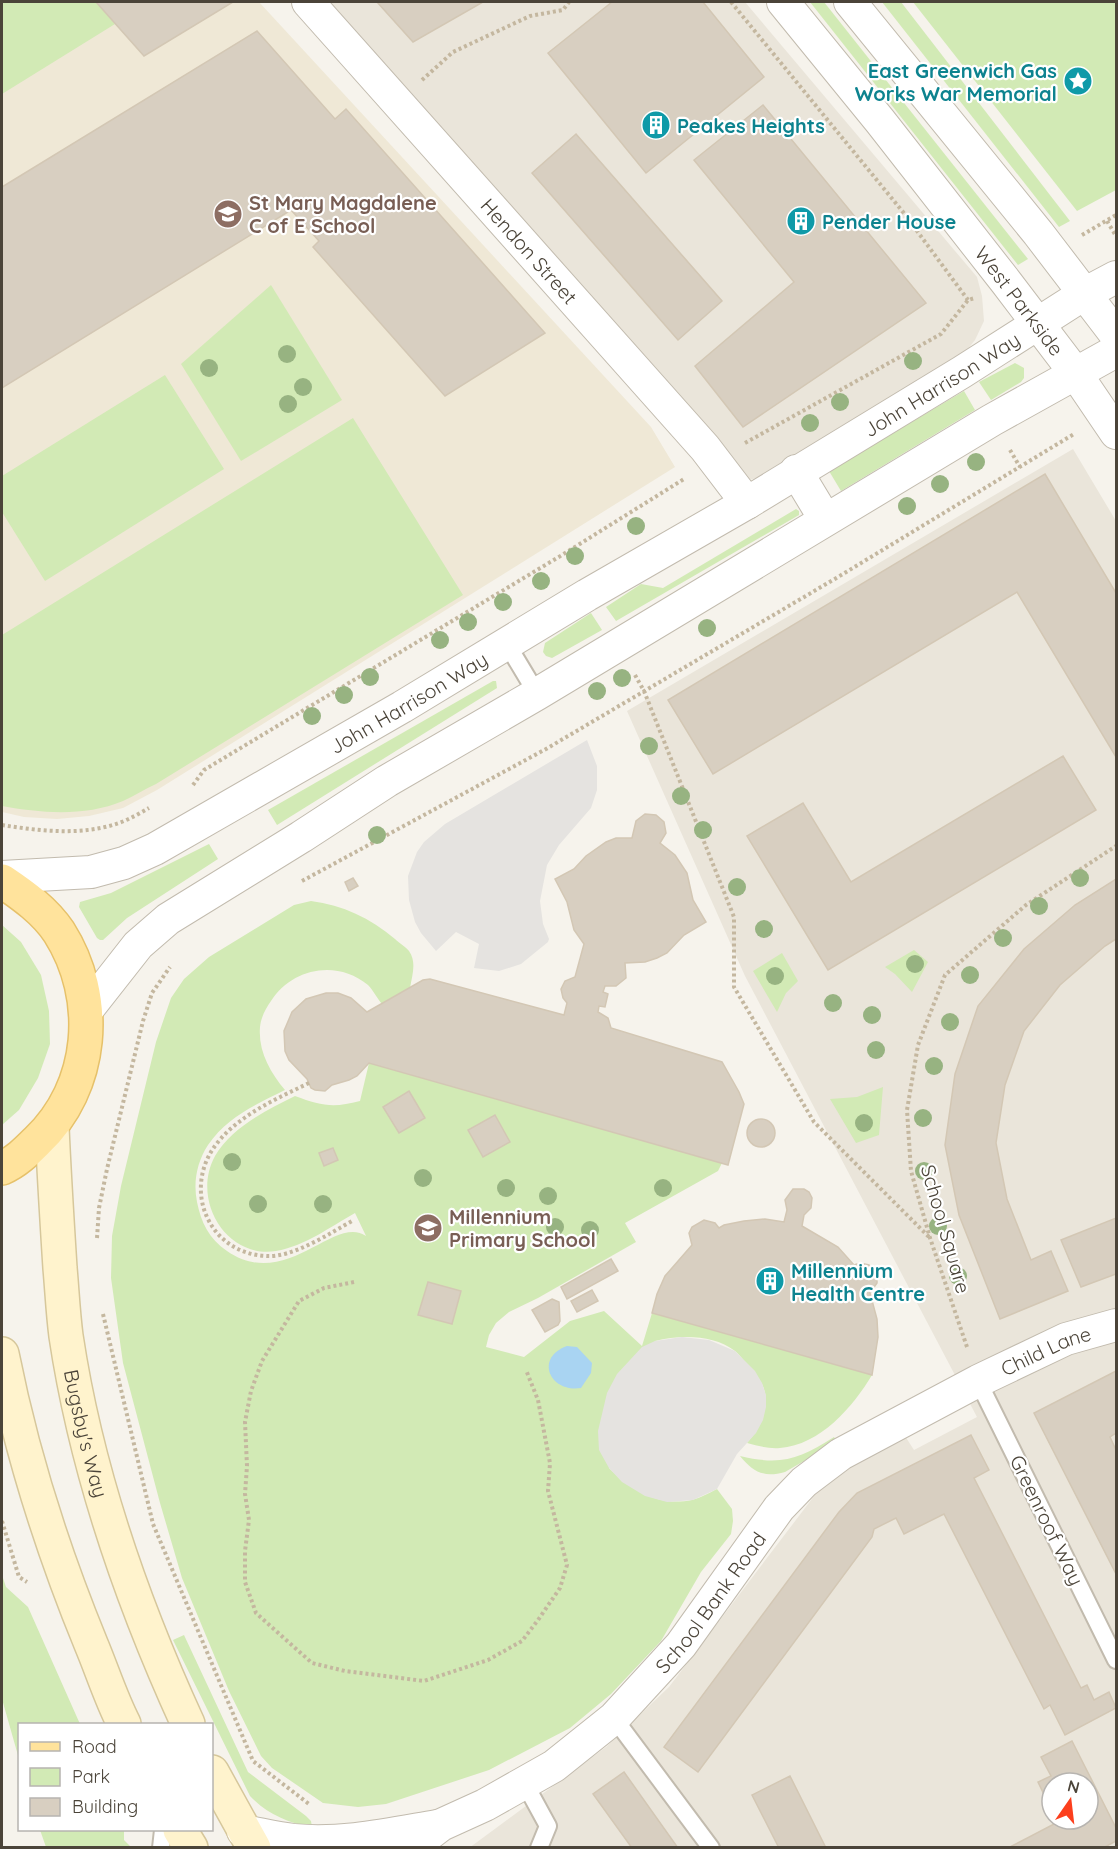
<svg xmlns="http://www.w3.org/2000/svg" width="1118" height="1849" viewBox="0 0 1118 1849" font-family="Quicksand,sans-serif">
<rect width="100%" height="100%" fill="#f6f3ec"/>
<g fill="#eae5da" fill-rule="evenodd">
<polygon points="322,2 745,2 977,277 982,296 984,321 975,340 962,356 760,477 749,480 742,476"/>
<path d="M1073 449 1116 521V1847L469 1848 606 1747 669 1687 824 1483 862 1458 905 1436 914 1450 977 1417 745 976 627 711ZM1052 1783H1088V1819H1052Z"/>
</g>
<polygon fill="#efe8d6" points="2,2 259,2 651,427 675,467 157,790 123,808 89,816 57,819 24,817 2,812"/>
<g fill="#d2eab5">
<polygon points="2,2 96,2 115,24 2,94"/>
<polygon points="810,2 824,2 1028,259 1018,265"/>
<polygon points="882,2 901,2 1070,221 1059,227"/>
<polygon points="913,2 1116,2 1116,190 1077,211"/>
<polygon points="271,285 342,400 241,461 181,364"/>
<polygon points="1015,363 1024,368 1024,378 1021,382 991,400 979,382"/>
<polygon points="165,375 224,469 45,581 2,512 2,476"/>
<polygon points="964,391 975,410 841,491 829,471"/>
<path d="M353 418 463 595 156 784C145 789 134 796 123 801 85 817 40 813 2 806V635Z"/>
<polygon points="796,509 799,511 799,515 616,621 606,607 641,584 663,588"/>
<polygon points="591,613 602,630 552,658 546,656 543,652 545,643"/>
<polygon points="493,681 496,681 497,688 277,825 268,810"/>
<polygon points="209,844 218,859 127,918 103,940 100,940 97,938 79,907 80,902 111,893"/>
<path d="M311 901C343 905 370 918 395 939 399 943 406 947 409 951 417 962 412 976 410 988L382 1004C377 998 373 990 368 985 337 959 292 968 271 1001 266 1008 261 1017 260 1027 258 1051 270 1072 285 1090 255 1105 227 1117 208 1145 197 1162 193 1182 197 1202 201 1222 209 1239 227 1251 286 1292 334 1214 366 1236L355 1213C330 1227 305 1246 276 1251 226 1259 191 1200 215 1156 232 1127 267 1110 295 1096 321 1106 334 1108 360 1101L369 1063 722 1163 718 1171 625 1223 636 1242 538 1298 509 1312 496 1323 489 1335 486 1347 524 1357 570 1321 604 1311 642 1346 652 1313 872 1375C853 1407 820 1445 780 1448 769 1449 758 1446 747 1443 760 1428 772 1404 762 1384 759 1378 754 1374 750 1369 746 1364 741 1356 735 1351 713 1334 680 1335 655 1341L609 1468C631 1490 658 1507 692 1500 700 1498 709 1493 717 1489L732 1509 733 1521 731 1534 701 1572 661 1641 611 1694 570 1728 489 1770 386 1804 358 1807 323 1803 272 1768 261 1756 229 1691 182 1578 160 1503 123 1363 111 1278 112 1236 121 1186 156 1042 171 998 184 979 209 957 294 905Z"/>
<polygon points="2,925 21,942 41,975 49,1011 50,1044 38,1078 19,1110 2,1125"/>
<polygon points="914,950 928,962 912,992 895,974 885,967"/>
<polygon points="782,953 798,981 786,993 777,1012 753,971"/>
<polygon points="883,1087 879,1135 856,1143 830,1099 857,1097"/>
<path d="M834 1437 837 1442 785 1472C764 1478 753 1472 740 1456 782 1466 799 1459 834 1437Z"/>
<polygon points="2,1575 6,1587 28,1607 80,1724 20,1724 19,1759 2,1699"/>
<path d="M184 1635 248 1772 306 1816 311 1821 312 1827C288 1823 267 1814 250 1796L173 1640Z"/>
<polygon points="40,1830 124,1830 124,1840 131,1847 46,1847"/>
</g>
<g fill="#e5e3e0">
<polygon points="587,740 597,766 597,790 591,808 559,845 547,865 540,901 543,924 549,939 548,942 521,964 499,971 474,968 479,944 456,932 436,951 421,933 415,922 409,900 408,876 417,852 424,842 445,824"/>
<polygon points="682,1337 709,1340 735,1351 755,1371 762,1383 766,1395 766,1407 763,1420 756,1433 737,1454 717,1489 693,1500 667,1502 645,1496 622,1482 609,1468 599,1450 598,1431 607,1393 617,1374 642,1347 655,1341"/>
</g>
<path fill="#a9d4f2" d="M567 1346 577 1347 592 1363 591 1373 581 1388C550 1393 534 1358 567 1346Z"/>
<g fill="#d8cfc1" stroke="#d3c7b4" stroke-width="1.5">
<polygon points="96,2 233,2 144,56"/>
<polygon points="377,2 483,2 413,42"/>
<polygon points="612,2 703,2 764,77 646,173 548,53"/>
<polygon points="257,31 335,119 346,109 545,333 445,396 313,247 319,241 291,210 2,388 2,187"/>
<polygon points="763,105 926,303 743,427 695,366 794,282 694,160"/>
<polygon points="576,134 722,301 678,340 532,173"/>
<polygon points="1045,474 1116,593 1116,757 1017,592 713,774 668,700"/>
<polygon points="1063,756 1096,810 828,970 747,836 803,803 851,882"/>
<polygon points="645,814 656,815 664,822 666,833 660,843 675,855 687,873 693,900 706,922 684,935 667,953 657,958 645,962 625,963 626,978 616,986 605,986 603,992 608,994 605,1007 599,1006 598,1012 608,1018 611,1028 722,1062 739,1092 744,1104 728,1165 369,1063 357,1076 349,1080 332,1085 325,1091 315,1090 311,1088 307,1079 289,1060 285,1051 284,1031 292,1012 306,999 326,993 338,993 351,998 367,1012 423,980 430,979 564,1015 567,1003 563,998 561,989 565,981 575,977 584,944 574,930 567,902 555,879 574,869 586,856 606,842 616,838 632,838 636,821"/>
<polygon points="353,878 358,886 349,891 345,882"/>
<polygon points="1116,879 1116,939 1105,946 1060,985 1024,1031 1005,1085 996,1143 1007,1199 1031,1260 1051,1251 1068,1291 1000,1319 959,1215 945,1145 955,1074 978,1006 1024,949 1075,905"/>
<polygon points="409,1091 425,1118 399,1133 383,1107"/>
<polygon points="495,1115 510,1142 483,1157 468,1130"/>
<circle cx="761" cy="1133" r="14"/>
<polygon points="333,1148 338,1160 324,1166 319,1153"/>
<polygon points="793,1189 804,1189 809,1192 812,1198 811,1208 804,1215 802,1226 838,1247 854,1265 860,1263 869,1265 877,1275 877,1283 870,1293 877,1319 878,1337 872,1375 652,1313 657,1294 665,1276 692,1245 689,1233 692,1227 704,1220 715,1223 719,1228 724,1225 744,1221 765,1219 784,1222 787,1210 785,1200"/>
<polygon points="1116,1218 1116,1274 1081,1287 1061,1240"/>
<polygon points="611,1259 618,1271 567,1299 561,1287"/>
<polygon points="428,1282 461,1291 452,1324 418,1315"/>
<polygon points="592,1290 598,1301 577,1312 571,1301"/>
<polygon points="552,1299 559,1302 560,1321 558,1325 545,1332 532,1310"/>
<polygon points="1116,1371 1116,1433 1110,1437 1116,1450 1116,1574 1034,1413"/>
<polygon points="971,1435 989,1470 974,1478 1081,1688 1087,1685 1094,1700 1109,1692 1116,1708 1065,1735 1050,1705 1044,1709 944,1514 904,1534 896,1518 874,1529 872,1537 698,1772 664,1747 839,1512 857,1493"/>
<polygon points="1072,1741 1116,1828 1116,1841 1103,1848 1008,1848 1058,1822 1056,1819 1088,1819 1088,1783 1052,1783 1052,1811 1038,1782 1051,1776 1041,1757"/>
<polygon points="624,1772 678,1848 632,1848 593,1794"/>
<polygon points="790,1776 826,1848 779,1848 752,1795"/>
</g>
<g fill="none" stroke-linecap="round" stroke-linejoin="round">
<g stroke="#c2bbae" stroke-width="20">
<g id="lane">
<polyline points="507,644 537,694"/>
<polyline points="978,1381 1116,1660"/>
<polyline points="614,1718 711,1848"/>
<polyline points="524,1782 548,1826 539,1848"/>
<polyline points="161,1848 163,1830"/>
</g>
</g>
<g stroke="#c2bbae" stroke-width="34">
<g id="street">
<path id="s1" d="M308 2 705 448 747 503"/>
<path id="s2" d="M783 2 880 121 1006 282 1076 374 1116 433"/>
<polyline points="850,2 1038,233 1116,335"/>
<polyline points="796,471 825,519"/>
<path id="s3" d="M2 877 91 872 124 863 155 849 402 707 587 595 747 503 962 372 1084 294 1116 277"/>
<polyline points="87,1010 138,945 168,919 301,837 387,781 537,694 992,420 1116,351"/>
<path d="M243 1831C260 1834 277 1838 293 1840 341 1845 390 1834 437 1826"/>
<path id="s4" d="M411 1848 441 1825 485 1805 554 1766 614 1718 681 1645 779 1508 804 1482 841 1454 978 1381 1066 1339 1116 1325"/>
</g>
</g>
<g stroke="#d6c79b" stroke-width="36">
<g id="secondary">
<path id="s5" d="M52 1127C54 1174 57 1221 60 1268 62 1290 63 1313 66 1336 86 1469 132 1602 188 1724"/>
<path d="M2 1354C22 1455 52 1549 91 1644 102 1670 111 1699 124 1724"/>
<polyline points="212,1772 254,1848"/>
<polyline points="180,1830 191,1848"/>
</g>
</g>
<g stroke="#e6c16a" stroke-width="36">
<path id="primary" d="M2 881C23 895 45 911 59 932 101 998 94 1087 37 1141 26 1152 16 1162 2 1168"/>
</g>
<g stroke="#c4b79f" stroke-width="4" stroke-dasharray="3 3" stroke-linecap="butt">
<polyline points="731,2 903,212 968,300"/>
<polyline points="422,80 453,52 530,16 563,10 569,2"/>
<polyline points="1107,221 1116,236"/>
<polyline points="1082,235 1116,215"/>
<polyline points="745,443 941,334 968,300 975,298"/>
<polyline points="1010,450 1020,467"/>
<polyline points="635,675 644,691 734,917 734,987 814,1122 930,1238"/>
<polyline points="193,785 204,770 562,555 684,479"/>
<path d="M2 825C40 831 82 836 119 823 130 819 140 813 149 808"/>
<polyline points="302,881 546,749 838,577 1074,434"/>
<path d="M309 1083C276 1099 241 1114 218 1142 181 1187 207 1253 266 1256 293 1258 330 1233 354 1220"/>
<polyline points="97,1238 99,1208 107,1169 143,1021 152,993 170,967"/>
<polyline points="354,1282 324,1288 299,1301 262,1361 251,1391 245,1422 247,1466 245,1494 249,1520 245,1551 245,1582 256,1613 312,1663 345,1671 424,1681 488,1660 522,1641 538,1620 560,1588 567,1565 548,1491 550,1463 538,1400 526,1370"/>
<polyline points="103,1314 153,1524 253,1761 309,1804"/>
<polyline points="967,1347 930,1238 911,1171 907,1110 918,1045 945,975 1026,905 1116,846"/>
<polyline points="2,1521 19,1577 27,1582"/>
</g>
<use href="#lane" stroke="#fff" stroke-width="16"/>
<use href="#street" stroke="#fff" stroke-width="32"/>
<use href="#secondary" stroke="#fff3cd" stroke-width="33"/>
<use href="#primary" stroke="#ffe39c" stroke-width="33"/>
</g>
<g fill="#97b381">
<circle cx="287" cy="354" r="9"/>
<circle cx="913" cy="361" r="9"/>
<circle cx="209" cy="368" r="9"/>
<circle cx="303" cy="387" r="9"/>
<circle cx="840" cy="402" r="9"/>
<circle cx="288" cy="404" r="9"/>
<circle cx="810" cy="423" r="9"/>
<circle cx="976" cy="462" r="9"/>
<circle cx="940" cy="484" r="9"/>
<circle cx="907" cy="506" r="9"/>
<circle cx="636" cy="526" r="9"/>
<circle cx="575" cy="556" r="9"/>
<circle cx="541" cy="581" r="9"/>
<circle cx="503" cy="602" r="9"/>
<circle cx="468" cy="622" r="9"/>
<circle cx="707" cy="628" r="9"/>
<circle cx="440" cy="640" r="9"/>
<circle cx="370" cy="677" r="9"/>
<circle cx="622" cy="678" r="9"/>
<circle cx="597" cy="691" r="9"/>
<circle cx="344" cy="695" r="9"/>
<circle cx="312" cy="716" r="9"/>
<circle cx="649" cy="746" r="9"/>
<circle cx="681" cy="796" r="9"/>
<circle cx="703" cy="830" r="9"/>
<circle cx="377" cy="835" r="9"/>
<circle cx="1080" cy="878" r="9"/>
<circle cx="737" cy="887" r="9"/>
<circle cx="1039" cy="906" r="9"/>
<circle cx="764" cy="929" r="9"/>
<circle cx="1003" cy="938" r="9"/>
<circle cx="915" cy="964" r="9"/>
<circle cx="970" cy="975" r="9"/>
<circle cx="775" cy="976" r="9"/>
<circle cx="833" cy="1003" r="9"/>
<circle cx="872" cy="1015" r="9"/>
<circle cx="950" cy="1022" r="9"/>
<circle cx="876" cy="1050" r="9"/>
<circle cx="934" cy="1066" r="9"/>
<circle cx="923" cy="1118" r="9"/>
<circle cx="864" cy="1123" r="9"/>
<circle cx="232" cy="1162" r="9"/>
<circle cx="924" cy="1171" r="9"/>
<circle cx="423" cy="1178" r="9"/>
<circle cx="506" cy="1188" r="9"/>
<circle cx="663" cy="1188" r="9"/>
<circle cx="548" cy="1196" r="9"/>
<circle cx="258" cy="1204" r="9"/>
<circle cx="323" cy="1204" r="9"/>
<circle cx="938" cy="1226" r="9"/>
<circle cx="555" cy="1227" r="9"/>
<circle cx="590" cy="1230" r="9"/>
<circle cx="958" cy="1276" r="9"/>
</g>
<defs>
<g id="sight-disc" transform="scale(1.5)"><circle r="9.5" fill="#0f9aa8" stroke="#fff"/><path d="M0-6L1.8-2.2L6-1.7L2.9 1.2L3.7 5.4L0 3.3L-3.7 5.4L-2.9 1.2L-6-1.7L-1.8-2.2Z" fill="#fff"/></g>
<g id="building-disc" transform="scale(1.5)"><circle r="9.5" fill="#0f9aa8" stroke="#fff"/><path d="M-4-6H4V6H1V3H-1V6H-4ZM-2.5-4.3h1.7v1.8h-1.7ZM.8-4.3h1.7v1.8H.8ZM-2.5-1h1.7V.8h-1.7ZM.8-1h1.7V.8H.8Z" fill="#fff"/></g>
<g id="school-disc" transform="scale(1.5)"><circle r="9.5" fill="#8d6e63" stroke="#fff"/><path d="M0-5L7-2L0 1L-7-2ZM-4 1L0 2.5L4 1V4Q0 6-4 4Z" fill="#fff"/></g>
</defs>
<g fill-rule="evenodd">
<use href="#sight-disc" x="1078" y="81"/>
<use href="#building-disc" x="656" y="125"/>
<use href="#school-disc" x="228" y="214"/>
<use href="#building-disc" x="801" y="221"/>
<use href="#school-disc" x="428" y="1228"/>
<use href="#building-disc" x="770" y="1281"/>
</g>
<g text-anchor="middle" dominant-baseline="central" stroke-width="4.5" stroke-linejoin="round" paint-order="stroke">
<g font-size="20" font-weight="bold" fill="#0d838f" stroke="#fff" text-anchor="start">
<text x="1057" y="70" text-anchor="end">East Greenwich Gas<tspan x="1057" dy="23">Works War Memorial</tspan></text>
<text x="677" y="125">Peakes Heights</text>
<text x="822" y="221">Pender House</text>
<text x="791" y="1270">Millennium<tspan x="791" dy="23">Health Centre</tspan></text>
</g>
<g font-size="20" font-weight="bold" fill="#785e54" stroke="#fff" text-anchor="start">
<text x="249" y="202">St Mary Magdalene<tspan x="249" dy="23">C of E School</tspan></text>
<text x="449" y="1216">Millennium<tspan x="449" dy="23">Primary School</tspan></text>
</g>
<g font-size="20" fill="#4b4439" stroke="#fff">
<text stroke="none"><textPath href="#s1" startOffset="333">Hendon Street</textPath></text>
<text stroke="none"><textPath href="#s2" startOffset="381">West Parkside</textPath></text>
<text stroke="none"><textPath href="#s3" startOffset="1071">John Harrison Way</textPath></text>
<text stroke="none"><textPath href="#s3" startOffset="450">John Harrison Way</textPath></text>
<text transform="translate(946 1229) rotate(74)">School Square</text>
<text stroke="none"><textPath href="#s4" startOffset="822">Child Lane</textPath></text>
<text stroke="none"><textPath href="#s5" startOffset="309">Bugsby's Way</textPath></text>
<text transform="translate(1047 1520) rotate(64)">Greenroof Way</text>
<text stroke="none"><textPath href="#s4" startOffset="393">School Bank Road</textPath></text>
</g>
</g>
<rect width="1118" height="1849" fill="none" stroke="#4b4439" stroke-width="6"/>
<rect x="18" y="1723" width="195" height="108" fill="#ffffff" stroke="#b7b4b0" stroke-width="1.5"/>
<rect x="30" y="1742" width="30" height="9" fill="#ffe39c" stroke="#b7b4b0" stroke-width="1.5"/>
<text x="72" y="1753" font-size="18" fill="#4b4439">Road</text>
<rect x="30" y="1768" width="30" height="18" fill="#d2eab5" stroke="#b7b4b0" stroke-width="1.5"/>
<text x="72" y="1783" font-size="18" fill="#4b4439">Park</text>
<rect x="30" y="1798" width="30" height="18" fill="#d8cfc1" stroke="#b7b4b0" stroke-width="1.5"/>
<text x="72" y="1813" font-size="18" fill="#4b4439">Building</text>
<g transform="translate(1070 1801) rotate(14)"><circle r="28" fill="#ffffff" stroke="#b7b4b0" stroke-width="1.5"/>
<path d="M0-4.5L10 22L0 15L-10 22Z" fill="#fc3f1d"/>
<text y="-9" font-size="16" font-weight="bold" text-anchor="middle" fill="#4b4439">N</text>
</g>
</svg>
